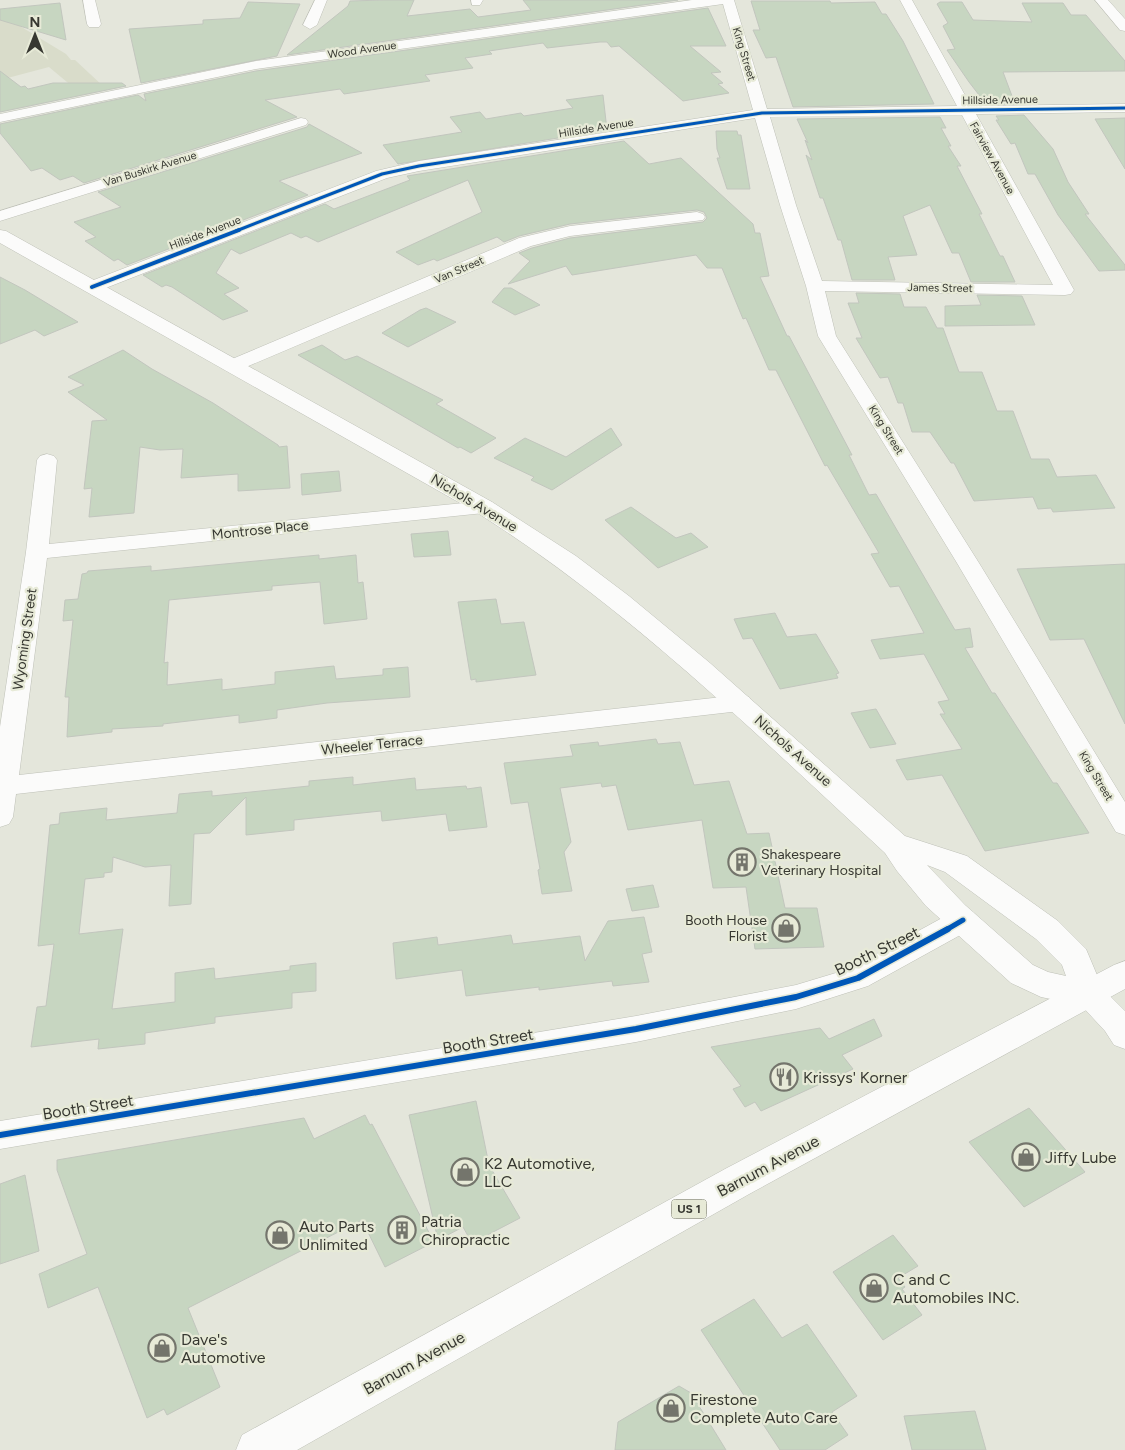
<svg xmlns="http://www.w3.org/2000/svg" width="1125" height="1450" viewBox="0 0 1125 1450" font-family="Figtree,sans-serif">
<rect width="100%" height="100%" fill="#e4e6db"/>
<polygon fill="#d9dcca" points="0,14 66,54 71,60 75,60 104,87 79,92 49,67 0,80"/>
<g fill="#c7d6c1" stroke="#c2c6be">
<polygon points="384,0 414,0 407,16 470,9 478,17 531,10 523,0 678,0 287,55 348,6 350,1"/>
<polygon points="751,1 830,1 831,3 875,2 882,14 886,14 903,41 934,104 793,107 776,57 766,58 753,30 760,30"/>
<polygon points="248,2 300,4 277,56 141,83 129,29 203,24 203,20 240,18"/>
<polygon points="940,2 962,2 973,20 1032,22 1022,3 1063,3 1071,15 1086,15 1125,61 1125,71 1003,72 1015,104 986,104 969,82 947,50 955,49 943,26 948,23 937,4"/>
<polygon points="60,3 66,40 0,20 0,9"/>
<polygon points="708,8 726,46 690,46 721,72 711,73 723,83 718,84 729,93 683,101 619,46 611,47 607,42 600,42 547,48 543,43 489,51 492,54 465,58 473,68 425,75 430,81 344,94 340,89 265,100 297,117 84,183 73,176 60,180 42,168 31,171 0,133 0,124 138,95 146,101 144,94 256,71"/>
<polygon points="0,71 21,87 25,86 28,89 53,83 122,83 126,86 0,112"/>
<polygon points="603,95 607,130 398,164 383,145 462,132 450,117 480,112 486,119 521,113 524,116 573,108 566,100"/>
<polygon points="1024,115 1053,149 1068,182 1089,214 1085,214 1125,265 1125,270 1099,271 1058,215 1035,174 1028,174 1015,143 1011,144 996,120 999,120 996,116"/>
<polygon points="940,117 946,128 941,128 951,146 948,146 961,166 957,166 982,214 979,214 1000,256 1003,256 1015,282 971,282 959,253 952,253 930,205 903,216 917,255 888,257 895,280 852,280 841,240 838,240 823,198 820,198 806,155 812,160 805,140 808,143 797,119"/>
<polygon points="1125,118 1125,169 1095,119"/>
<polygon points="309,124 362,153 279,181 308,195 127,265 118,259 114,261 85,241 96,237 74,222 121,207 98,192 307,127"/>
<polygon points="716,131 737,131 738,135 741,135 750,189 727,189 717,158 720,158 717,149"/>
<polygon points="624,141 649,164 681,158 753,224 755,233 760,233 769,276 760,277 787,336 789,336 852,455 849,455 869,495 876,494 955,630 970,628 973,647 965,648 992,693 995,693 1053,783 1057,783 1089,833 985,851 942,775 907,780 896,760 962,749 940,714 945,714 938,702 949,700 924,654 880,659 871,640 924,633 899,586 890,587 871,554 879,553 827,465 825,466 776,370 769,370 746,318 743,319 722,268 707,268 696,255 572,275 566,266 508,284 530,261 519,253 532,248 570,238 703,222 707,218 704,212 697,210 570,224 519,236 504,242 497,237 437,261 434,259 418,265 396,252 482,212 468,180 318,242 306,236 301,238 291,233 240,254 231,249 216,273 239,288 224,294 248,311 223,320 172,287 166,285 162,287 143,275 325,204 334,209 410,180 407,176"/>
<polygon points="0,277 25,290 78,322 44,336 35,330 0,344"/>
<polygon points="504,288 511,288 540,305 515,315 492,302"/>
<polygon points="856,293 900,294 904,307 926,307 937,328 943,328 959,372 982,372 997,411 1013,411 1031,459 1049,459 1057,477 1096,475 1115,508 1053,512 1051,508 1038,509 1033,497 974,501 954,463 951,463 930,432 912,432 903,403 898,403 888,377 880,378 856,338 862,338 848,303 859,303"/>
<polygon points="977,295 1022,296 1035,325 945,326 945,306 981,305"/>
<polygon points="426,308 456,322 408,347 382,333 420,310"/>
<polygon points="322,345 345,360 357,356 443,400 436,404 496,438 471,453 460,447 458,448 298,355"/>
<polygon points="123,350 152,369 213,403 278,445 279,447 287,446 290,488 238,491 238,474 181,478 183,449 160,450 140,447 134,513 89,517 92,488 84,489 92,421 107,420 68,392 84,385 68,377"/>
<polygon points="611,428 622,445 552,490 531,480 534,477 494,458 525,438 566,457"/>
<polygon points="339,471 341,491 302,495 301,474"/>
<polygon points="631,507 676,538 691,533 708,547 658,568 605,520"/>
<polygon points="448,531 451,555 414,557 411,534"/>
<polygon points="319,555 319,559 356,555 358,583 363,582 367,619 324,624 320,582 272,586 272,590 169,600 164,663 168,662 167,685 222,679 222,690 275,684 275,672 334,666 336,679 383,675 383,669 408,667 410,697 327,703 277,710 277,718 239,723 239,715 163,724 163,726 112,729 112,732 67,737 69,697 65,697 73,620 63,621 65,600 78,599 82,574 87,573 88,571 151,566 151,571"/>
<polygon points="1125,564 1125,724 1084,639 1050,640 1017,569"/>
<polygon points="496,599 501,624 524,622 536,675 476,682 476,679 471,680 458,602"/>
<polygon points="775,613 787,637 816,634 839,673 836,674 838,678 780,689 752,638 743,639 734,619"/>
<polygon points="876,709 896,744 870,748 851,713"/>
<polygon points="656,739 658,744 680,742 694,785 729,781 747,834 769,833 785,908 817,908 824,947 755,949 746,887 713,888 702,820 628,830 616,785 602,787 601,783 560,788 571,842 564,852 572,891 542,894 538,870 540,869 528,802 511,804 504,763 573,756 570,745 598,742 599,746"/>
<polygon points="353,777 353,785 415,778 416,790 466,786 467,789 481,787 487,827 449,831 446,814 382,821 381,811 294,820 294,830 246,835 246,797 210,833 194,834 191,904 169,906 171,865 145,867 113,857 112,872 104,873 104,877 85,879 79,934 123,929 112,1009 175,1002 175,973 214,968 215,979 290,970 290,966 316,963 316,991 292,993 292,1008 215,1017 215,1023 145,1033 145,1044 98,1049 99,1039 31,1047 37,1007 46,1006 54,944 38,946 50,825 59,824 60,813 107,808 106,820 177,813 179,794 212,791 212,796 309,786 309,781"/>
<polygon points="653,885 659,907 632,911 626,889"/>
<polygon points="644,917 652,952 642,954 649,982 613,986 612,981 539,990 539,987 466,996 462,970 396,979 393,943 437,937 438,945 511,935 513,944 580,936 585,961 608,921"/>
<polygon points="874,1019 882,1036 842,1055 853,1069 761,1111 755,1102 745,1107 733,1089 741,1086 711,1047 820,1028 829,1039"/>
<polygon points="476,1101 489,1165 520,1218 472,1243 463,1227 438,1240 409,1115"/>
<polygon points="1029,1108 1085,1172 1024,1207 969,1142"/>
<polygon points="365,1115 370,1125 372,1124 434,1242 385,1267 362,1220 188,1308 220,1387 167,1415 164,1409 147,1418 98,1287 48,1308 39,1274 87,1254 57,1170 57,1160 304,1118 314,1139"/>
<polygon points="25,1175 39,1251 0,1264 0,1184"/>
<polygon points="893,1235 918,1266 898,1278 905,1287 902,1289 922,1315 883,1340 833,1272"/>
<polygon points="754,1299 782,1338 807,1324 857,1396 832,1412 848,1435 825,1450 780,1450 701,1330"/>
<polygon points="679,1386 691,1393 726,1450 615,1450 618,1422"/>
<polygon points="975,1411 986,1450 912,1450 904,1416"/>
</g>
<g fill="none" stroke-linecap="round" stroke-linejoin="round">
<g stroke="#bec0b7" stroke-width="1">
<g id="minor">
<polygon points="83,0 95,0 101,24 99,27 89,27 87,24"/>
<polygon points="315,0 327,0 317,25 310,29 303,25"/>
<polygon points="471,0 483,0 480,5 472,5"/>
<path d="M692 0H734L767 109 957 106 900 0H912L971 106 1125 104V112L976 114 1074 290 1071 294 1065 295 825 291 836 336 979 563 1125 802V835L1116 832 957 563 818 336 806 286 780 205 755 118 419 171 387 178 98 291 92 292 86 291 83 287 86 283 376 171 419 161 753 110 723 4 256 69 0 122V114L256 61ZM962 115 1053 285 822 281 796 205 770 117Z"/>
<polygon points="1095,0 1108,0 1125,19 1125,31 1120,30"/>
<polygon points="301,118 306,119 308,122 306,125 0,221 0,211"/>
<polygon points="697,212 703,214 705,217 703,220 570,236 531,246 239,370 232,372 225,370 223,366 225,362 519,238 570,226"/>
<polygon points="47,454 54,456 57,460 49,544 484,501 492,502 495,507 492,512 484,513 47,558 19,775 740,695 749,697 752,703 749,709 740,711 16,794 13,817 9,824 0,827 0,727 26,552 37,460 40,456"/>
<polygon points="963,909 973,912 977,920 973,928 868,986 796,1009 636,1042 0,1149 0,1121 636,1016 796,985 849,969 953,912"/>
<polygon points="1089,982 1099,985 1125,1011 1125,1049 1114,1045 1105,1031 1079,1003 1074,994 1079,985"/>
</g>
</g>
<g stroke="#bec0b7" stroke-width="1">
<path id="secondary" d="M0 230 6 231 492 502 576 556 629 596 710 663 905 836 967 856 1058 921 1086 949 1105 994 1101 1003 1089 1007 1041 997 1011 983 926 906 897 871 885 853C754 732 627 607 476 512L0 243ZM927 865 945 872 1036 939 1062 965 1066 976 1048 972 1033 965 965 905Z"/>
</g>
<g stroke="#bec0b7" stroke-width="1">
<polygon id="primary" points="1125,961 1125,989 751,1193 297,1450 236,1450 242,1435 725,1169 1114,965"/>
</g>
<use href="#minor" fill="#fbfbfa" fill-rule="evenodd"/>
<use href="#secondary" fill="#fbfbfa" fill-rule="evenodd"/>
<use href="#primary" fill="#fbfbfa" fill-rule="evenodd"/>
<g stroke="#e7ead7" stroke-width="5">
<polyline id="cycleway-far3" points="236,231 382,174 419,166 762,113 1125,108"/>
</g>
<g stroke="#e7ead7" stroke-width="6">
<polyline id="cycleway-far2" points="92,287 239,230"/>
</g>
<g stroke="#e7ead7" stroke-width="8">
<polyline id="cycleway-far1" points="946,930 963,920"/>
</g>
<g stroke="#e7ead7" stroke-width="9">
<polyline id="cycleway" points="0,1135 636,1029 796,997 858,978 948,929"/>
</g>
<use href="#cycleway-far3" stroke="#0057b8" stroke-width="3"/>
<use href="#cycleway-far2" stroke="#0057b8" stroke-width="4"/>
<use href="#cycleway-far1" stroke="#0057b8" stroke-width="5"/>
<use href="#cycleway" stroke="#0057b8" stroke-width="6"/>
</g>
<defs>
<g id="building-ring" transform="scale(1.4375)"><circle r="9.5" fill="#e7ead7" stroke="#74756c" stroke-width="1.5"/><path d="M-4-6H4V6H1V3H-1V6H-4ZM-2.5-4.3h1.7v1.8h-1.7ZM.8-4.3h1.7v1.8H.8ZM-2.5-1h1.7V.8h-1.7ZM.8-1h1.7V.8H.8Z" fill="#74756c"/></g>
<g id="shop-ring" transform="scale(1.4375)"><circle r="9.5" fill="#e7ead7" stroke="#74756c" stroke-width="1.5"/><path d="M-5-2.5h2.3a2.7 3.5 0 0 1 5.4 0H5L5.5 6h-11ZM-1.5-2.5h3a1.5 2.3 0 0 0-3 0Z" fill="#74756c"/></g>
<g id="restaurant-ring" transform="scale(1.4375)"><circle r="9.5" fill="#e7ead7" stroke="#74756c" stroke-width="1.5"/><path d="M-5-6h1v4h1v-4h1v4h1v-4h1v5L-1.5 .5V6h-2V.5L-5-1ZM5-6V6H3V1.5H1.5Q1.5-4 5-6Z" fill="#74756c"/></g>
</defs>
<g fill-rule="evenodd">
<use href="#building-ring" x="742" y="862"/>
<use href="#shop-ring" x="786" y="928"/>
<use href="#restaurant-ring" x="784" y="1077"/>
<use href="#shop-ring" x="1026" y="1157"/>
<use href="#shop-ring" x="465" y="1172"/>
<use href="#building-ring" x="402" y="1230"/>
<use href="#shop-ring" x="280" y="1235"/>
<use href="#shop-ring" x="874" y="1288"/>
<use href="#shop-ring" x="162" y="1348"/>
<use href="#shop-ring" x="671" y="1408"/>
</g>
<g text-anchor="middle" dominant-baseline="central" stroke-width="4.5" stroke-linejoin="round" paint-order="stroke">
<g font-size="11" fill="#373831" stroke="#e7ead7">
<text transform="translate(362 50) rotate(-8)">Wood Avenue</text>
<text transform="translate(744 54) rotate(73)">King Street</text>
<text transform="translate(1000 100) rotate(-1)">Hillside Avenue</text>
<text transform="translate(596 128) rotate(-9)">Hillside Avenue</text>
<text transform="translate(992 158) rotate(61)">Fairview Avenue</text>
<text transform="translate(150 169) rotate(-17)">Van Buskirk Avenue</text>
<text transform="translate(205 233) rotate(-21)">Hillside Avenue</text>
<text transform="translate(459 270) rotate(-23)">Van Street</text>
<text transform="translate(940 288) rotate(1)">James Street</text>
<text transform="translate(886 430) rotate(58)">King Street</text>
<text transform="translate(1096 776) rotate(59)">King Street</text>
</g>
<rect fill="#e7ead7" stroke="#6c6d63" stroke-width="1" x="671.5" y="1199.5" width="35" height="19" rx="4"/>
<g font-size="12" font-weight="bold" fill="#373831">
<text x="689" y="1209">US 1</text>
</g>
<g font-size="14" fill="#373831" stroke="#e7ead7">
<text transform="translate(474 503) rotate(31)">Nichols Avenue</text>
<text transform="translate(260 530) rotate(-6)">Montrose Place</text>
<text transform="translate(25 639) rotate(-82)">Wyoming Street</text>
<text transform="translate(372 745) rotate(-6)">Wheeler Terrace</text>
<text transform="translate(793 751) rotate(42)">Nichols Avenue</text>
</g>
<g font-size="14" fill="#373831" stroke="#e7ead7" text-anchor="start">
<text x="761" y="854">Shakespeare<tspan x="761" dy="16">Veterinary Hospital</tspan></text>
<text x="767" y="920" text-anchor="end">Booth House<tspan x="767" dy="16">Florist</tspan></text>
</g>
<g font-size="16" fill="#373831" stroke="#e7ead7">
<text transform="translate(877 951) rotate(-26)">Booth Street</text>
<text transform="translate(488 1041) rotate(-9)">Booth Street</text>
<text transform="translate(88 1107) rotate(-9)">Booth Street</text>
<text transform="translate(768 1166) rotate(-28)">Barnum Avenue</text>
<text transform="translate(414 1363) rotate(-29)">Barnum Avenue</text>
</g>
<g font-size="16" fill="#373831" stroke="#e7ead7" text-anchor="start">
<text x="803" y="1077">Krissys' Korner</text>
<text x="1045" y="1157">Jiffy Lube</text>
<text x="484" y="1163">K2 Automotive,<tspan x="484" dy="18">LLC</tspan></text>
<text x="421" y="1221">Patria<tspan x="421" dy="18">Chiropractic</tspan></text>
<text x="299" y="1226">Auto Parts<tspan x="299" dy="18">Unlimited</tspan></text>
<text x="893" y="1279">C and C<tspan x="893" dy="18">Automobiles INC.</tspan></text>
<text x="181" y="1339">Dave's<tspan x="181" dy="18">Automotive</tspan></text>
<text x="690" y="1399">Firestone<tspan x="690" dy="18">Complete Auto Care</tspan></text>
</g>
</g>
<g transform="translate(35 35)" stroke="#e7ead7" stroke-width="4" paint-order="stroke">
<path d="M0-4L9 19L0 12L-9 19Z" fill="#373831"/>
<text y="-8" font-size="14" font-weight="bold" text-anchor="middle" fill="#373831">N</text>
</g>
</svg>
